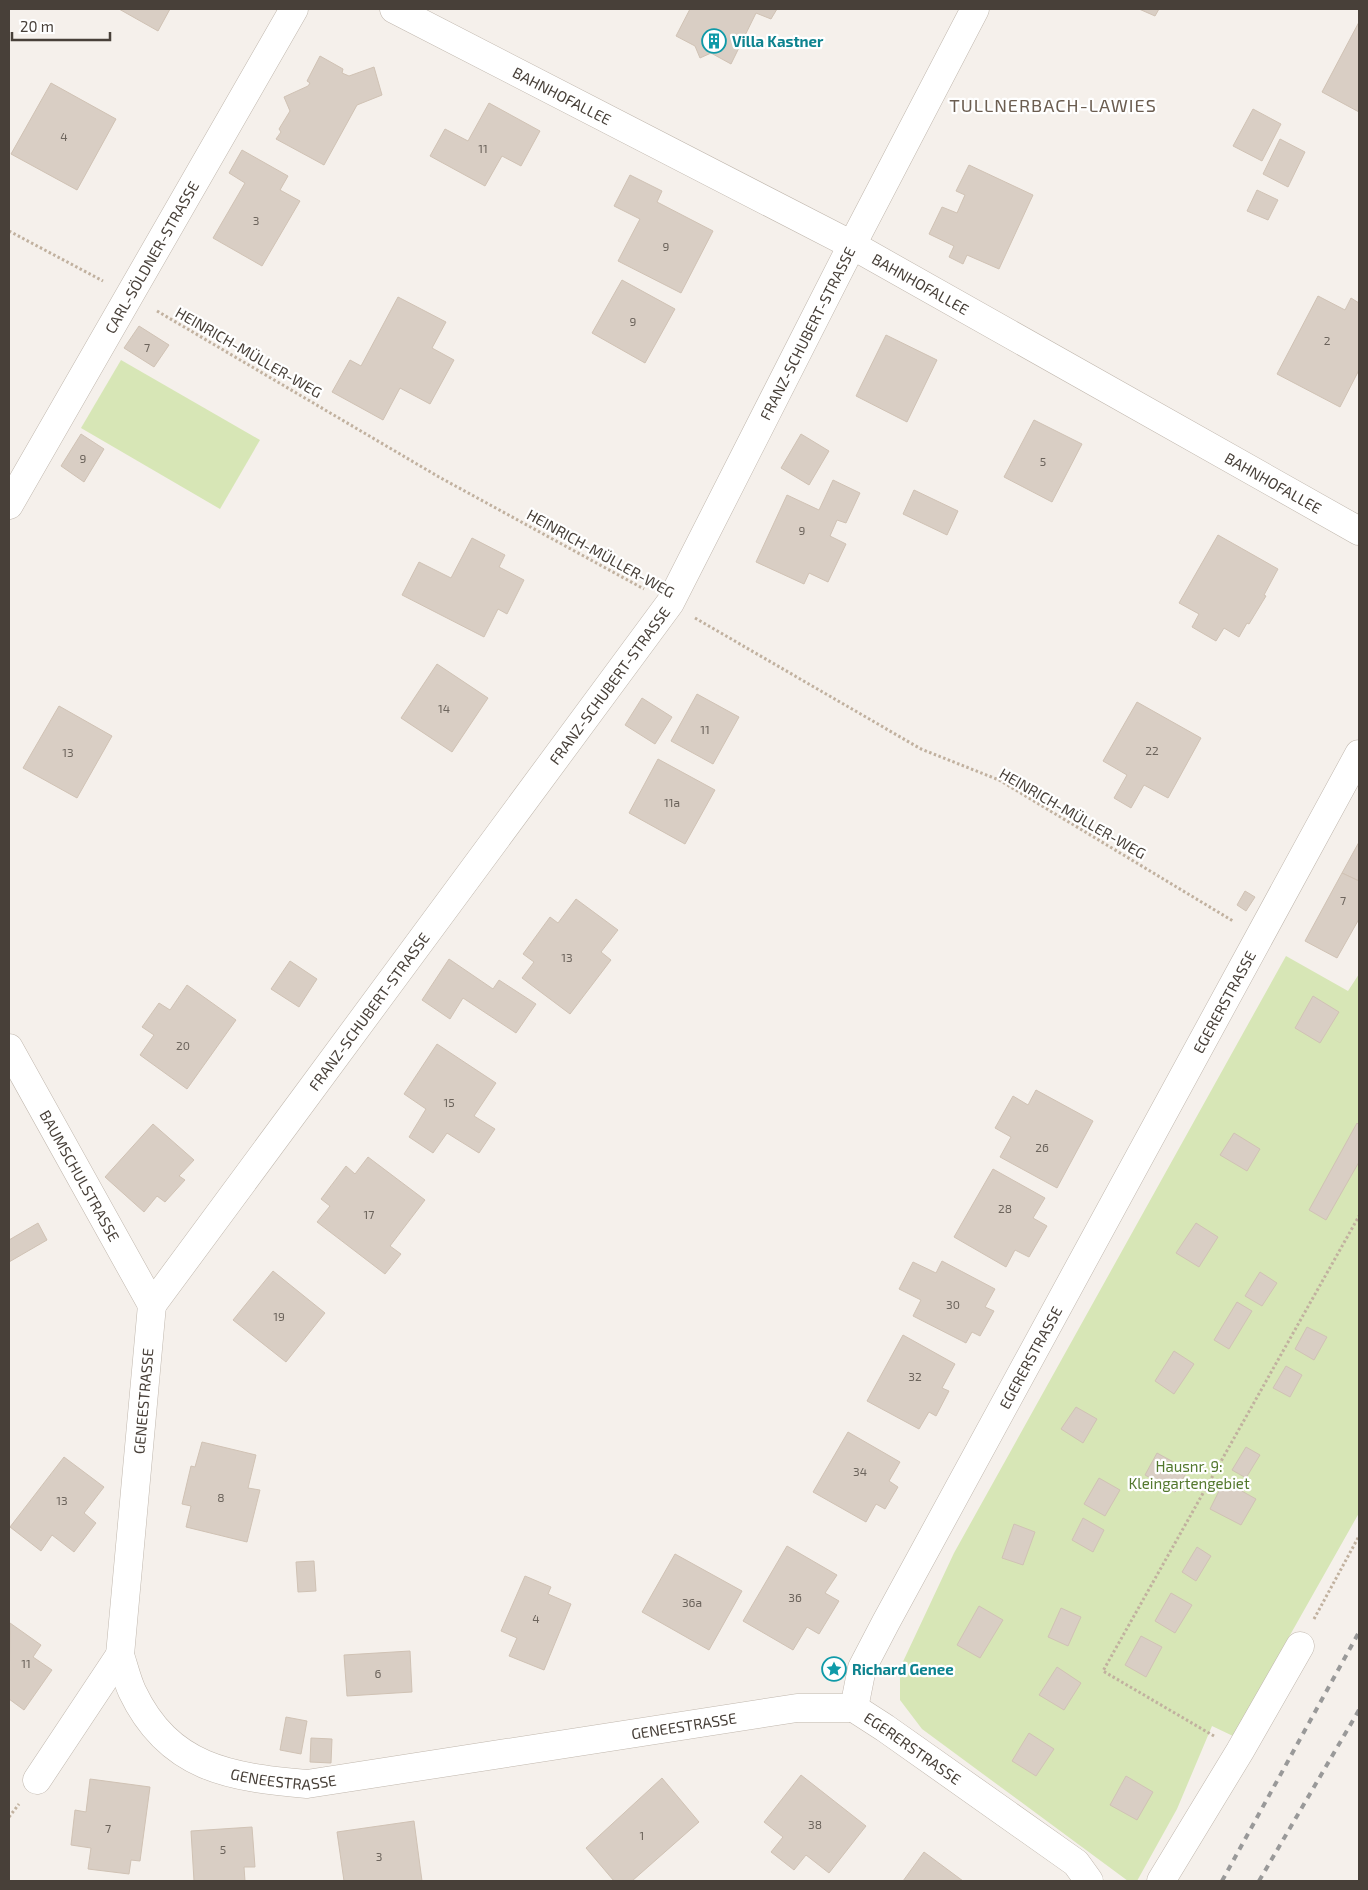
<svg xmlns="http://www.w3.org/2000/svg" width="1368" height="1890" viewBox="0 0 1368 1890" font-family="'Exo 2',sans-serif">
<rect width="100%" height="100%" fill="#f5f0eb"/>
<g fill="#d7e6b6">
<polygon points="121,360 260,440 220,509 81,428"/>
<polygon points="1286,956 1348,991 1359,974 1359,1513 1233,1736 1212,1726 1177,1809 1137,1881 1128,1881 922,1729 900,1700 900,1668 954,1553"/>
</g>
<g fill="#d9cec4" stroke="#d0c2b4">
<polygon points="119,9 170,9 158,31"/>
<polygon points="690,9 777,9 771,19 756,13 731,64 711,53 700,58 695,46 676,36"/>
<polygon points="1139,9 1159,9 1155,16"/>
<polygon points="1359,22 1359,112 1322,92"/>
<polygon points="320,56 343,69 342,73 349,76 374,67 382,95 357,105 324,165 276,139 281,132 279,129 290,111 284,97 308,86 310,83 307,81"/>
<polygon points="51,83 116,119 77,190 11,154"/>
<polygon points="489,103 540,131 521,166 502,156 485,186 430,156 445,129 468,141"/>
<polygon points="1253,109 1281,124 1262,161 1233,146"/>
<polygon points="1280,139 1305,152 1288,187 1263,174"/>
<polygon points="242,150 288,176 280,190 300,201 262,266 213,238 245,183 229,173"/>
<polygon points="969,165 1033,195 999,269 967,255 963,264 949,257 954,246 929,234 942,207 957,213 965,195 956,191"/>
<polygon points="630,175 662,191 657,202 713,231 681,293 618,261 640,219 614,206"/>
<polygon points="1257,190 1278,200 1268,220 1247,211"/>
<polygon points="622,280 675,309 645,363 592,333"/>
<polygon points="1318,296 1345,310 1351,298 1359,303 1359,370 1340,407 1277,374"/>
<polygon points="398,297 446,322 432,348 454,360 430,404 400,388 383,420 332,392 350,360 361,366"/>
<polygon points="139,326 169,345 154,367 124,348"/>
<polygon points="886,335 937,360 907,422 856,396"/>
<polygon points="1034,420 1082,444 1052,502 1004,477"/>
<polygon points="81,434 104,449 84,482 61,466"/>
<polygon points="801,434 829,451 809,485 781,468"/>
<polygon points="833,480 860,493 846,523 837,520 830,536 846,544 828,582 809,573 804,584 756,562 787,495 819,510"/>
<polygon points="914,490 958,511 947,535 903,514"/>
<polygon points="1218,535 1278,569 1264,595 1266,596 1249,624 1247,623 1239,637 1224,628 1216,641 1192,627 1199,614 1179,603"/>
<polygon points="472,538 505,555 499,567 524,580 507,614 498,609 484,637 402,595 419,562 451,578"/>
<polygon points="437,664 488,698 452,752 401,718"/>
<polygon points="697,694 739,717 713,764 671,741"/>
<polygon points="642,698 672,717 655,744 625,725"/>
<polygon points="1137,702 1201,738 1168,798 1144,785 1131,808 1114,798 1127,775 1103,761"/>
<polygon points="59,706 112,736 77,798 23,768"/>
<polygon points="658,759 715,790 685,844 629,813"/>
<polygon points="1359,842 1359,881 1342,873"/>
<polygon points="1342,873 1359,881 1359,919 1337,958 1305,941"/>
<polygon points="1245,891 1255,897 1246,911 1237,905"/>
<polygon points="576,899 618,930 601,952 611,960 570,1014 522,978 534,962 523,954 550,917 558,923"/>
<polygon points="449,959 493,989 499,980 536,1004 516,1033 463,998 450,1019 422,1000"/>
<polygon points="290,961 317,979 299,1007 271,989"/>
<polygon points="187,985 236,1020 187,1089 140,1055 154,1035 142,1027 159,1003 170,1010"/>
<polygon points="1313,996 1339,1012 1320,1043 1295,1028"/>
<polygon points="437,1044 496,1083 474,1116 495,1129 479,1153 447,1133 433,1153 409,1137 426,1109 404,1094"/>
<polygon points="1036,1090 1093,1121 1057,1188 1000,1157 1011,1137 995,1128 1013,1096 1028,1105"/>
<polygon points="1357,1123 1359,1125 1359,1162 1326,1220 1309,1210"/>
<polygon points="153,1124 194,1160 179,1176 185,1180 165,1202 157,1196 144,1212 105,1177"/>
<polygon points="1234,1133 1260,1149 1247,1171 1220,1155"/>
<polygon points="368,1157 425,1200 390,1246 401,1254 385,1274 317,1222 330,1206 321,1199 346,1166 355,1174"/>
<polygon points="993,1169 1045,1198 1033,1218 1047,1226 1029,1257 1015,1250 1006,1267 954,1237"/>
<polygon points="38,1223 47,1240 9,1262 9,1240"/>
<polygon points="1196,1223 1218,1237 1199,1267 1176,1253"/>
<polygon points="942,1261 995,1289 985,1307 994,1311 980,1336 972,1332 966,1343 913,1316 921,1300 899,1289 913,1262 936,1273"/>
<polygon points="273,1271 325,1313 286,1362 233,1320"/>
<polygon points="1260,1272 1277,1283 1262,1306 1245,1296"/>
<polygon points="1237,1302 1252,1311 1229,1349 1214,1340"/>
<polygon points="1307,1327 1327,1337 1314,1360 1295,1349"/>
<polygon points="903,1335 955,1364 942,1388 949,1391 936,1416 929,1412 919,1429 867,1401"/>
<polygon points="1174,1351 1194,1364 1174,1394 1155,1381"/>
<polygon points="1286,1366 1302,1375 1290,1397 1273,1388"/>
<polygon points="1076,1407 1097,1419 1083,1443 1061,1429"/>
<polygon points="848,1432 900,1462 889,1481 898,1487 885,1509 876,1504 866,1522 813,1492"/>
<polygon points="202,1442 256,1455 248,1488 260,1490 247,1542 186,1527 191,1506 182,1504 191,1466 195,1467"/>
<polygon points="1246,1447 1260,1455 1246,1478 1232,1470"/>
<polygon points="1157,1453 1188,1470 1175,1492 1145,1475"/>
<polygon points="64,1457 104,1487 84,1513 96,1523 74,1552 52,1535 41,1551 10,1527"/>
<polygon points="1099,1478 1120,1490 1105,1516 1084,1504"/>
<polygon points="1224,1481 1256,1499 1241,1525 1210,1509"/>
<polygon points="1083,1518 1104,1530 1093,1552 1072,1540"/>
<polygon points="1014,1524 1035,1532 1023,1565 1002,1558"/>
<polygon points="787,1546 837,1575 825,1593 839,1601 819,1634 807,1627 793,1650 743,1621"/>
<polygon points="1197,1547 1211,1556 1196,1581 1182,1572"/>
<polygon points="675,1554 742,1591 709,1650 642,1612"/>
<polygon points="314,1561 316,1591 298,1592 296,1562"/>
<polygon points="525,1576 551,1587 548,1594 571,1604 544,1670 509,1656 517,1638 501,1631"/>
<polygon points="1171,1593 1192,1605 1175,1633 1155,1621"/>
<polygon points="979,1606 1003,1620 980,1658 957,1645"/>
<polygon points="1061,1608 1081,1617 1068,1646 1048,1637"/>
<polygon points="10,1623 41,1645 33,1657 52,1670 24,1710 9,1699"/>
<polygon points="1141,1636 1162,1647 1146,1677 1125,1665"/>
<polygon points="410,1651 412,1692 347,1696 344,1655"/>
<polygon points="1057,1667 1081,1683 1064,1710 1039,1695"/>
<polygon points="286,1717 307,1721 301,1754 280,1750"/>
<polygon points="1029,1733 1054,1749 1036,1776 1012,1761"/>
<polygon points="311,1738 332,1739 331,1763 310,1762"/>
<polygon points="801,1775 866,1826 829,1873 806,1855 794,1870 771,1852 783,1837 764,1822"/>
<polygon points="1126,1776 1153,1792 1137,1820 1110,1805"/>
<polygon points="662,1778 699,1822 632,1881 614,1881 586,1848"/>
<polygon points="90,1779 150,1787 140,1861 131,1860 129,1874 88,1869 91,1848 71,1845 75,1810 86,1812"/>
<polygon points="414,1821 422,1881 344,1881 337,1832"/>
<polygon points="252,1827 255,1867 244,1867 245,1881 194,1881 191,1831"/>
<polygon points="924,1852 963,1881 903,1881"/>
</g>
<g fill="none" stroke-linecap="round" stroke-linejoin="round">
<g stroke="#c0b7ad" stroke-width="29">
<g id="minor">
<path id="s1" d="M394 9 852 245 1359 531"/>
<path id="s2" d="M9 505 294 9"/>
<path id="s3" d="M9 1048 152 1305"/>
<path id="s4" d="M152 1305 670 603 852 245 975 9"/>
<path id="s5" d="M152 1305 120 1655C124 1667 127 1680 132 1691 169 1769 230 1777 307 1784L797 1708H854"/>
<path id="s6" d="M854 1708 862 1668 886 1622 1359 754"/>
<path id="s7" d="M854 1708 885 1728 1076 1863 1089 1881"/>
<polyline points="37,1780 120,1655"/>
<polyline points="1161,1881 1240,1751 1300,1646"/>
</g>
</g>
<g stroke="#c1b19f" stroke-width="3" stroke-dasharray="2.5 2.5" stroke-linecap="butt">
<polyline points="9,231 103,281"/>
<polyline points="157,311 439,477 644,589"/>
<polyline points="695,618 921,749 999,780 1233,921"/>
<polyline points="1314,1619 1359,1536"/>
<polyline points="1214,1736 1103,1671 1359,1216"/>
<polyline points="9,1817 19,1804"/>
</g>
<use href="#minor" stroke="#fff" stroke-width="28"/>
<g stroke="#999" stroke-width="4" stroke-dasharray="6 6" stroke-linecap="butt">
<polyline points="1222,1881 1359,1632"/>
<polyline points="1259,1881 1359,1710"/>
</g>
</g>
<defs>
<g id="building-ring" transform="scale(1.25)"><circle r="9.5" fill="#fff" stroke="#0f9aa8" stroke-width="1.5"/><path d="M-4-6H4V6H1V3H-1V6H-4ZM-2.5-4.3h1.7v1.8h-1.7ZM.8-4.3h1.7v1.8H.8ZM-2.5-1h1.7V.8h-1.7ZM.8-1h1.7V.8H.8Z" fill="#0f9aa8"/></g>
<g id="sight-ring" transform="scale(1.25)"><circle r="9.5" fill="#fff" stroke="#0f9aa8" stroke-width="1.5"/><path d="M0-6L1.8-2.2L6-1.7L2.9 1.2L3.7 5.4L0 3.3L-3.7 5.4L-2.9 1.2L-6-1.7L-1.8-2.2Z" fill="#0f9aa8"/></g>
</defs>
<g fill-rule="evenodd">
<use href="#building-ring" x="714" y="41"/>
<use href="#sight-ring" x="834" y="1669"/>
</g>
<g text-anchor="middle" dominant-baseline="central" stroke-width="4.5" stroke-linejoin="round" paint-order="stroke">
<g font-size="12" fill="#6c645c">
<text x="64" y="136">4</text>
<text x="483" y="148">11</text>
<text x="256" y="220">3</text>
<text x="666" y="246">9</text>
<text x="633" y="321">9</text>
<text x="1327" y="340">2</text>
<text x="147" y="347">7</text>
<text x="83" y="458">9</text>
<text x="1043" y="461">5</text>
<text x="802" y="530">9</text>
<text x="444" y="708">14</text>
<text x="705" y="729">11</text>
<text x="1152" y="750">22</text>
<text x="68" y="752">13</text>
<text x="672" y="802">11a</text>
<text x="1343" y="900">7</text>
<text x="567" y="957">13</text>
<text x="183" y="1045">20</text>
<text x="449" y="1102">15</text>
<text x="1042" y="1147">26</text>
<text x="1005" y="1208">28</text>
<text x="369" y="1214">17</text>
<text x="953" y="1304">30</text>
<text x="279" y="1316">19</text>
<text x="915" y="1376">32</text>
<text x="860" y="1471">34</text>
<text x="221" y="1497">8</text>
<text x="62" y="1500">13</text>
<text x="795" y="1597">36</text>
<text x="692" y="1602">36a</text>
<text x="536" y="1618">4</text>
<text x="26" y="1663">11</text>
<text x="378" y="1673">6</text>
<text x="815" y="1824">38</text>
<text x="108" y="1828">7</text>
<text x="642" y="1835">1</text>
<text x="223" y="1849">5</text>
<text x="379" y="1856">3</text>
</g>
<g font-size="15" font-weight="bold" fill="#0d838f" stroke="#fff" text-anchor="start">
<text x="732" y="41">Villa Kastner</text>
<text x="852" y="1669">Richard Genee</text>
</g>
<g font-size="15" fill="#484039" stroke="#fff">
<text stroke="none"><textPath href="#s1" startOffset="189">BAHNHOFALLEE</textPath></text>
<text stroke="none"><textPath href="#s2" startOffset="286">CARL-SÖLDNER-STRASSE</textPath></text>
<text stroke="none"><textPath href="#s1" startOffset="594">BAHNHOFALLEE</textPath></text>
<text stroke="none"><textPath href="#s4" startOffset="1175">FRANZ-SCHUBERT-STRASSE</textPath></text>
<text transform="translate(249 352) rotate(30)">HEINRICH-MÜLLER-WEG</text>
<text stroke="none"><textPath href="#s1" startOffset="999">BAHNHOFALLEE</textPath></text>
<text transform="translate(601 553) rotate(29)">HEINRICH-MÜLLER-WEG</text>
<text stroke="none"><textPath href="#s4" startOffset="770">FRANZ-SCHUBERT-STRASSE</textPath></text>
<text transform="translate(1073 813) rotate(30)">HEINRICH-MÜLLER-WEG</text>
<text stroke="none"><textPath href="#s6" startOffset="799">EGERERSTRASSE</textPath></text>
<text stroke="none"><textPath href="#s4" startOffset="365">FRANZ-SCHUBERT-STRASSE</textPath></text>
<text stroke="none"><textPath href="#s3" startOffset="146">BAUMSCHULSTRASSE</textPath></text>
<text stroke="none"><textPath href="#s6" startOffset="394">EGERERSTRASSE</textPath></text>
<text transform="translate(143 1401) rotate(-85)">GENEESTRASSE</text>
<text stroke="none"><textPath href="#s5" startOffset="981">GENEESTRASSE</textPath></text>
<text stroke="none"><textPath href="#s7" startOffset="71">EGERERSTRASSE</textPath></text>
<text stroke="none"><textPath href="#s5" startOffset="576">GENEESTRASSE</textPath></text>
</g>
<g font-size="15" fill="#53782e" stroke="#fff">
<text x="1189" y="1466">Hausnr. 9:<tspan x="1189" dy="17">Kleingartengebiet</tspan></text>
</g>
<g font-size="18" letter-spacing="1" fill="#6b5d50" stroke="#fff">
<text x="1053" y="105">TULLNERBACH-LAWIES</text>
</g>
</g>
<rect width="1368" height="1890" fill="none" stroke="#484039" stroke-width="20"/>
<path d="M12 32v8h98v-8" fill="none" stroke="#484039" stroke-width="2.5"/>
<text x="20" y="32" font-size="15" fill="#484039" stroke="#ffffff" stroke-width="4" paint-order="stroke">20 m</text>
</svg>
